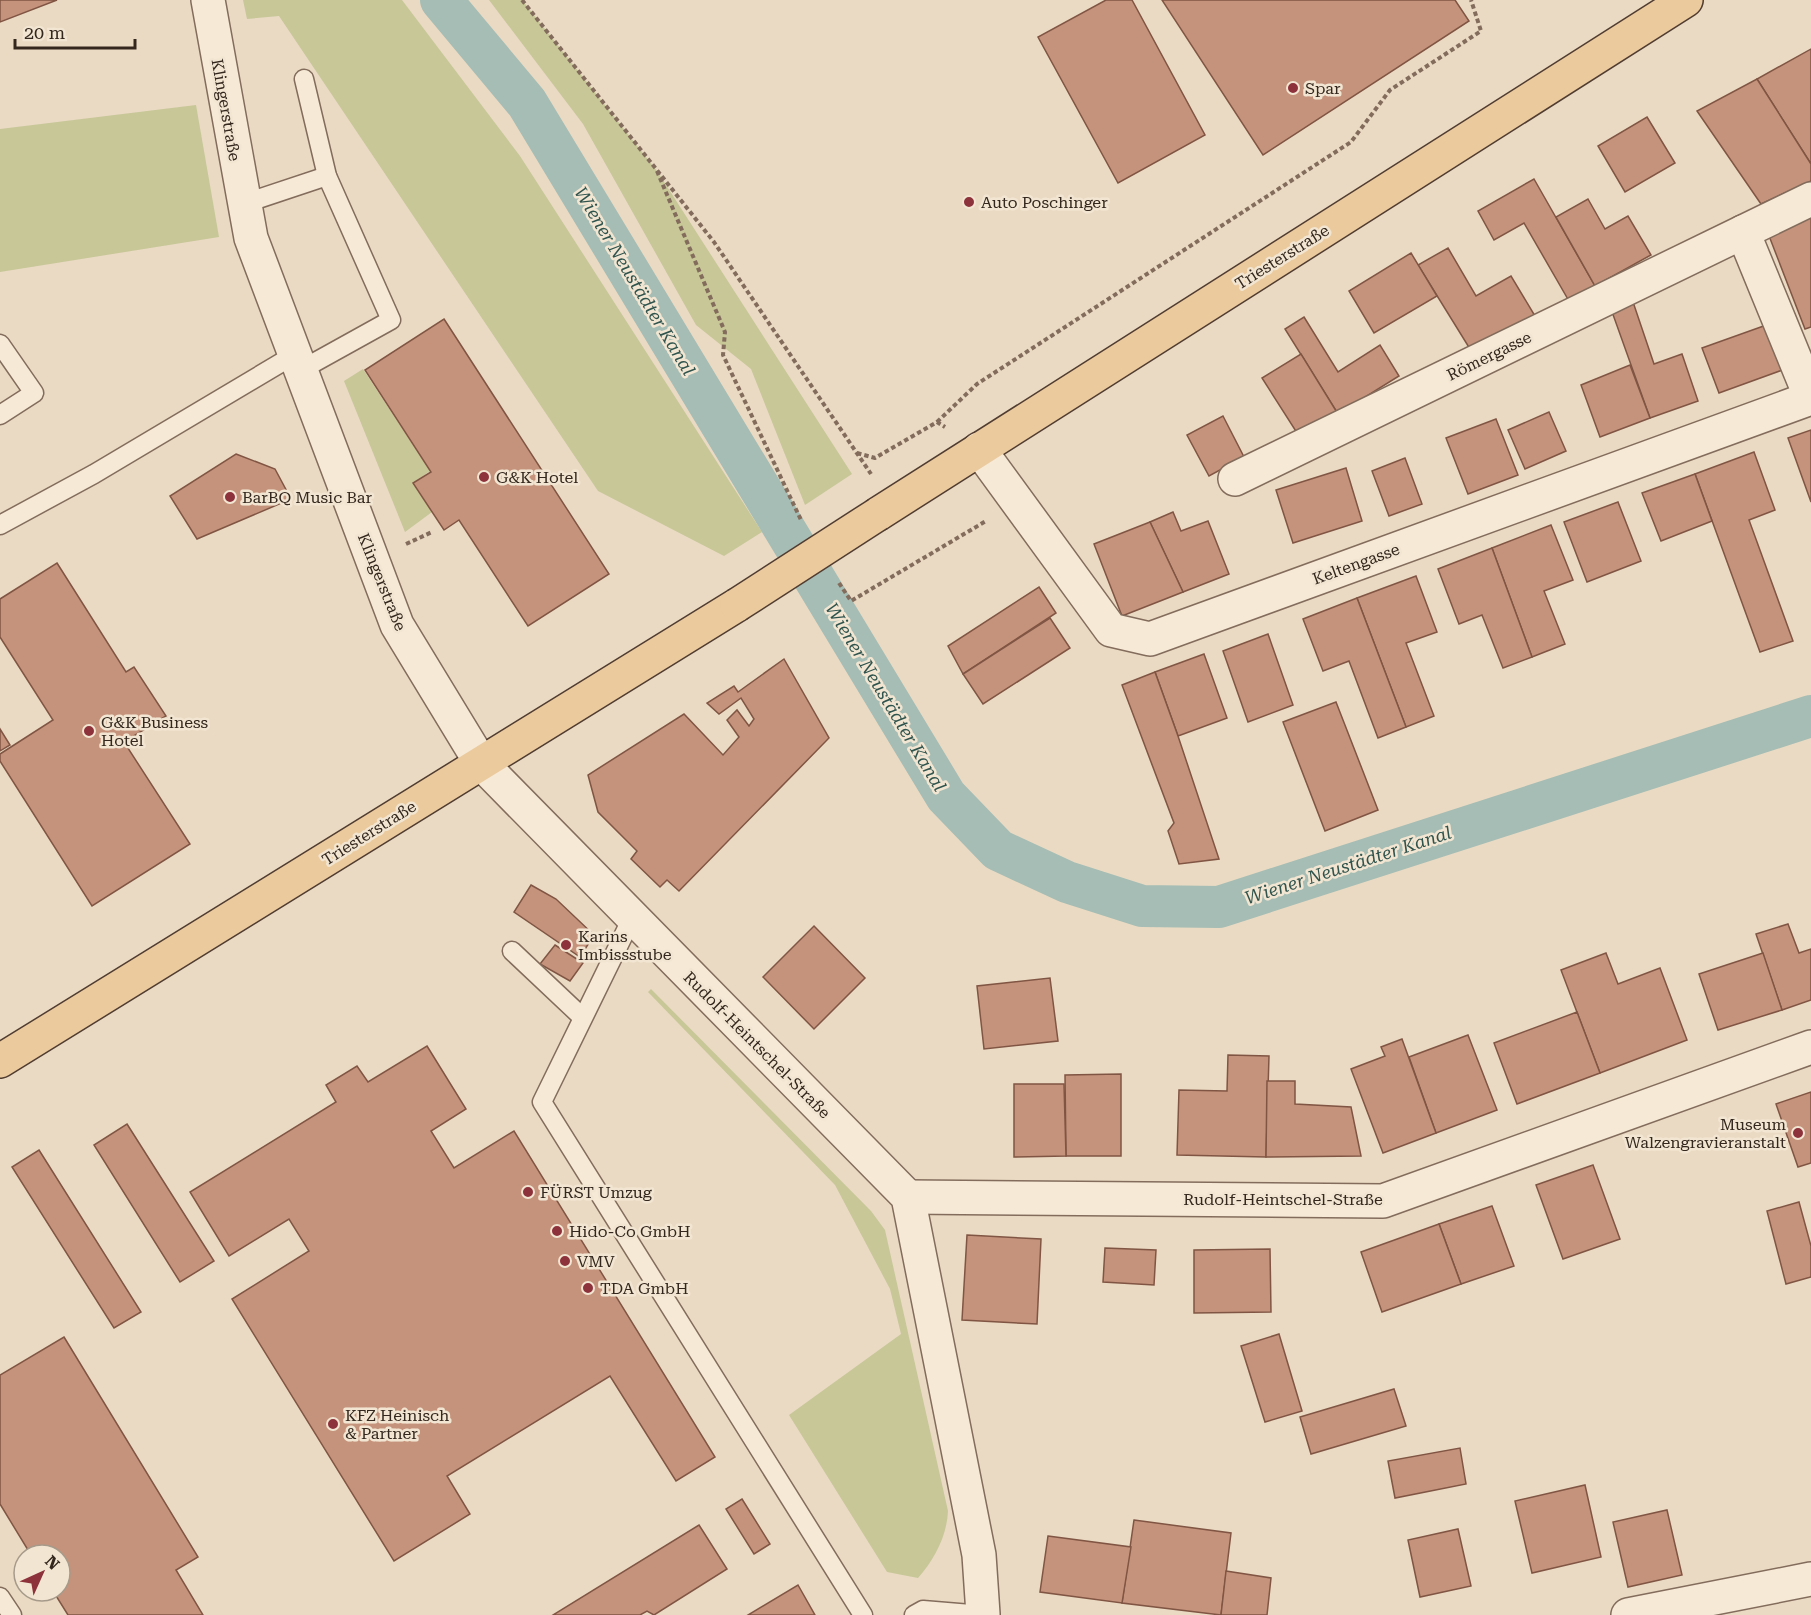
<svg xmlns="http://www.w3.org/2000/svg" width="1811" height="1615" viewBox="0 0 1811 1615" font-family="'Roboto Serif',serif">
<rect width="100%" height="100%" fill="#eadac3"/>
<g fill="#c7c798">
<polygon points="243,0 402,0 520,156 762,532 724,556 598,491 279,16 247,19"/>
<polygon points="489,0 522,0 657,171 852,474 805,505 751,369 696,325 583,124"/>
<polygon points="196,105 219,237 0,272 0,129"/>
<polygon points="363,369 430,471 413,483 432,512 405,532 344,381"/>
<path d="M651 989 871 1211 885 1230 948 1511C947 1536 934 1560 918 1578L887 1572 789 1415 901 1334 890 1289 835 1185 648 992Z"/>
</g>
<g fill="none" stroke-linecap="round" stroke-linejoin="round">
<polyline stroke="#a5bdb4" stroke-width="42" points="441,0 527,103 946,796 998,850 1067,882 1142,906 1219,907 1811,716"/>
</g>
<g fill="#c5937c" stroke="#805543" stroke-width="1.5">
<polygon points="0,0 57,0 0,22"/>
<polygon points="1106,0 1132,0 1205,135 1118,183 1038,37"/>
<polygon points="1162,0 1455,0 1469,21 1263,155"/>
<polygon points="1811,49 1811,164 1757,79"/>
<polygon points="1757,79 1811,164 1811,181 1761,204 1697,111"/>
<polygon points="1647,117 1675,163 1625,192 1598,146"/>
<polygon points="1534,179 1595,286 1569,301 1524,223 1494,240 1478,211"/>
<polygon points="1588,199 1605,229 1628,216 1651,255 1595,286 1556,217"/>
<polygon points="1811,211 1811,327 1805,329 1766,228"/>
<polygon points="1448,248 1476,296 1511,276 1535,316 1470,349 1418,265"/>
<polygon points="1411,253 1437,296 1374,333 1349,291"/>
<polygon points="1632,299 1654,364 1682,354 1698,401 1650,418 1611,309"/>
<polygon points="1304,317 1338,372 1380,345 1399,376 1338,414 1285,329"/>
<polygon points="444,319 609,574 528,626 459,520 444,530 413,483 431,472 365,370"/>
<polygon points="1772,323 1788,368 1719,393 1702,348"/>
<polygon points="1301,354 1338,414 1299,436 1262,378"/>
<polygon points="1630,365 1650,418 1600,437 1581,385"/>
<polygon points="1549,412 1566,451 1525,469 1508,430"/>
<polygon points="1223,416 1244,457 1209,476 1187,435"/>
<polygon points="1496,419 1518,475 1468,494 1446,438"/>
<polygon points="1811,430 1811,502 1788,438"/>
<polygon points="1754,452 1775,510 1749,520 1793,641 1760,652 1695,474"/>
<polygon points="236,454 275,469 291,499 197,539 170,496"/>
<polygon points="1405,458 1422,504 1389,516 1372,471"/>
<polygon points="1346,468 1362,521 1293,543 1276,490"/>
<polygon points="1695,474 1712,521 1661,541 1642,493"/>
<polygon points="1618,502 1641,561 1587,582 1564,522"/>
<polygon points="1173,512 1181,531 1208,521 1229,574 1183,592 1150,522"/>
<polygon points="1150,522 1183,592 1122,616 1094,544"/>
<polygon points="1551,525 1573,580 1544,591 1565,644 1532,657 1492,548"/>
<polygon points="1492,548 1532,657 1503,668 1482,615 1459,624 1438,569"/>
<polygon points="57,563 126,672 134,667 166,716 124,742 190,844 92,906 0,761 0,754 53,720 0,637 0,599"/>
<polygon points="1416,576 1437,632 1406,643 1434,716 1406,727 1357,598"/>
<polygon points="1039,587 1056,613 963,674 948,646"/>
<polygon points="1357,598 1406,727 1378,738 1349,661 1323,671 1303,619"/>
<polygon points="1050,618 1070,648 983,704 963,674"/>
<polygon points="1268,634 1293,705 1248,722 1223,651"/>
<polygon points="1204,654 1227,718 1178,736 1155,672"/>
<polygon points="784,659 829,738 679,891 667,880 660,887 631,859 637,851 598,812 588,775 684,714 723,755 739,737 727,720 737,710 749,726 754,719 741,698 719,714 707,703 734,686 738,692"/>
<polygon points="1155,672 1178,736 1219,859 1179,864 1168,831 1174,823 1122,685"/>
<polygon points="1336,702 1378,810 1325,831 1283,722"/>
<polygon points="0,729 10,745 0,751"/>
<polygon points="531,885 556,899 594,935 580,957 514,912"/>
<polygon points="1788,924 1799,953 1811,949 1811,1000 1782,1010 1756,934"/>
<polygon points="814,926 865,978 814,1029 763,977"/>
<polygon points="555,945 583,963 570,981 540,964"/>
<polygon points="1606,953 1618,984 1660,968 1687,1040 1600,1073 1561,970"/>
<polygon points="1763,953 1782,1010 1718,1030 1699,974"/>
<polygon points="1050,978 1058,1041 984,1049 977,986"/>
<polygon points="1577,1012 1600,1073 1517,1104 1494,1043"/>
<polygon points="1468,1035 1497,1110 1436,1133 1409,1057"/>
<polygon points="1402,1039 1436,1133 1383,1153 1351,1069 1385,1056 1381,1047"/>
<polygon points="427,1046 466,1109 431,1131 454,1168 514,1131 715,1457 676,1481 610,1376 447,1476 470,1514 394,1561 232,1299 309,1251 289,1219 229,1256 190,1192 336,1102 326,1085 357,1066 368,1082"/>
<polygon points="1228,1055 1269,1056 1266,1157 1177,1155 1179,1090 1227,1091"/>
<polygon points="1121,1074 1121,1156 1066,1156 1065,1075"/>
<polygon points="1267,1081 1295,1081 1295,1104 1351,1107 1361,1156 1266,1157"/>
<polygon points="1014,1084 1064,1084 1066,1156 1014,1157"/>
<polygon points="1811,1092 1811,1163 1798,1167 1776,1104"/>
<polygon points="127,1124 214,1261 180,1282 94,1145"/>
<polygon points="39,1150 141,1312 114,1328 12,1167"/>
<polygon points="1593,1165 1620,1239 1563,1259 1536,1185"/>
<polygon points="1799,1202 1811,1246 1811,1277 1786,1284 1767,1211"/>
<polygon points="1492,1206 1514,1266 1461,1284 1439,1224"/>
<polygon points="1439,1224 1461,1284 1382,1312 1361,1252"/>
<polygon points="967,1235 1041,1239 1037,1324 962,1320"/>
<polygon points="1105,1248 1156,1250 1154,1285 1103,1282"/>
<polygon points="1270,1249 1271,1312 1194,1313 1194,1250"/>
<polygon points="1279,1334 1302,1411 1265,1422 1241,1346"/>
<polygon points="64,1337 198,1557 176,1570 203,1615 68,1615 53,1591 60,1591 60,1555 31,1555 0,1504 0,1375"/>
<polygon points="1394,1389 1406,1426 1311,1454 1300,1417"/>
<polygon points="1460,1448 1466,1484 1395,1498 1388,1461"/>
<polygon points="1585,1485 1601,1557 1532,1573 1515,1501"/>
<polygon points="742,1499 770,1544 754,1554 726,1509"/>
<polygon points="1667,1510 1682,1575 1628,1587 1613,1522"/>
<polygon points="1134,1520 1231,1533 1221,1615 1122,1603"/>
<polygon points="699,1525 727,1569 654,1615 647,1611 640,1615 553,1615"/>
<polygon points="1458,1529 1471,1586 1420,1597 1408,1540"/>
<polygon points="1048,1536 1131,1547 1122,1603 1040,1592"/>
<polygon points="1226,1571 1271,1578 1267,1615 1221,1615"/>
<polygon points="798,1585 815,1615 748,1615"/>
</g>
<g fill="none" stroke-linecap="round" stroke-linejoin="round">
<g stroke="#836c5c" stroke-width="21">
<g id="lane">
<polyline points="243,204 327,176"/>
<polyline points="0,344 34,393 0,415"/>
<polyline points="299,371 391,320 327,176 304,79"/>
<polyline points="0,525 94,474 294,355"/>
<polyline points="632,918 542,1102 863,1615"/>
<polyline points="512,951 582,1017"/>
<polyline points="0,1597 12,1615"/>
<polyline points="914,1615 923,1610 983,1615"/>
</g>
</g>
<g stroke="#836c5c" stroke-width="36">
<g id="street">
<polyline points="208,0 251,238 397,625 481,763 908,1197 979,1555 983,1614"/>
<polyline points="1811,199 1743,232 1811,398"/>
<polyline points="979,449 1111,630 1150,639 1811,398"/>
<polyline points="1235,479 1743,232"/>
<polyline points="908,1197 1383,1201 1811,1047"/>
<polyline points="1628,1615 1811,1579"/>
</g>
</g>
<g stroke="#513c30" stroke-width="36">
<g id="primary">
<polyline points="878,514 1686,0"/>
<polyline points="0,1061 737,605"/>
</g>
</g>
<g stroke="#836c5c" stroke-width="4" stroke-dasharray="4.5 3" stroke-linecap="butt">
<polyline points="522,0 714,242 871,474"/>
<polyline points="657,171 725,332 723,355 801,520"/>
<polyline points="937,422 977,384 1351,142 1390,90 1481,31 1471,0"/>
<polyline points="857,453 875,458 937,422 945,427"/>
<polyline points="406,544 432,532"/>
<polyline points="839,583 851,601 986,521"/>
</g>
<use href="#lane" stroke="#f6e9d6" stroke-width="18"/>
<use href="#street" stroke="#f6e9d6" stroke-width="33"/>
<use href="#primary" stroke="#ebca9e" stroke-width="33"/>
<g stroke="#513c30" stroke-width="36" stroke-linecap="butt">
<polyline id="primary-bridge" points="737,605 878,514"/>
</g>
<use href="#primary-bridge" stroke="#ebca9e" stroke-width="33"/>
</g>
<g fill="#8d313b" stroke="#f2e6d2" stroke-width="2">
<circle cx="1293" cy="88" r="6"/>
<circle cx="969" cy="202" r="6"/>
<circle cx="484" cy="477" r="6"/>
<circle cx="230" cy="497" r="6"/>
<circle cx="89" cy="731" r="6"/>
<circle cx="566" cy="945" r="6"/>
<circle cx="1798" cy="1133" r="6"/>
<circle cx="528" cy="1192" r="6"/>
<circle cx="557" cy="1231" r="6"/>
<circle cx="565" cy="1261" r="6"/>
<circle cx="588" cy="1288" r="6"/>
<circle cx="333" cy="1424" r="6"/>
</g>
<g text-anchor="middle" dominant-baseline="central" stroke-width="5" stroke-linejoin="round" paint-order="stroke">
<g font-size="16" fill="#34271e" stroke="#f2e6d2" text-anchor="start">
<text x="1305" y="88">Spar</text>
<text x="981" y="202">Auto Poschinger</text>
<text x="496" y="477">G&amp;K Hotel</text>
<text x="242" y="497">BarBQ Music Bar</text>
<text x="101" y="722">G&amp;K Business<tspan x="101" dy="18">Hotel</tspan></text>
<text x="578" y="936">Karins<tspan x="578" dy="18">Imbissstube</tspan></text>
<text x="1786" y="1124" text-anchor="end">Museum<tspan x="1786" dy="18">Walzengravieranstalt</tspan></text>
<text x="540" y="1192">FÜRST Umzug</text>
<text x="569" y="1231">Hido-Co GmbH</text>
<text x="577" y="1261">VMV</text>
<text x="600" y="1288">TDA GmbH</text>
<text x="345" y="1415">KFZ Heinisch<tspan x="345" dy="18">&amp; Partner</tspan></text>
</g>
<g font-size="16" fill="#34271e" stroke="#f2e6d2">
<text transform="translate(226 110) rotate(80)">Klingerstraße</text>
<text transform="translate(1282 257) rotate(-32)">Triesterstraße</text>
<text transform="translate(1489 356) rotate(-26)">Römergasse</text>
<text transform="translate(1356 564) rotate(-20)">Keltengasse</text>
<text transform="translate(382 582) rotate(68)">Klingerstraße</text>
<text transform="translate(369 833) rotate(-32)">Triesterstraße</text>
<text transform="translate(757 1045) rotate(45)">Rudolf-Heintschel-Straße</text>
<text x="1283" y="1199">Rudolf-Heintschel-Straße</text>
</g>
<g font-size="18" font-style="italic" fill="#2f534d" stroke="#f2e6d2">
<text transform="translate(635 281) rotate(59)">Wiener Neustädter Kanal</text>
<text transform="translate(886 697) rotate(59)">Wiener Neustädter Kanal</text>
<text transform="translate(1348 865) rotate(-18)">Wiener Neustädter Kanal</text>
</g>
</g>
<g transform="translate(42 1573) rotate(45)"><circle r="28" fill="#f2e6d2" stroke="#a69a8a" stroke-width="1.5"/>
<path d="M0-4.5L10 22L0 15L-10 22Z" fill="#8d313b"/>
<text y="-9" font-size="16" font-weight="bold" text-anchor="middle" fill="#34271e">N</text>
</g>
<path d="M15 39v9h120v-9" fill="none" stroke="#34271e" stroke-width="3"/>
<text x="24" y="39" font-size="18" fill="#34271e" stroke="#f2e6d2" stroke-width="4.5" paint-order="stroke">20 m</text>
</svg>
